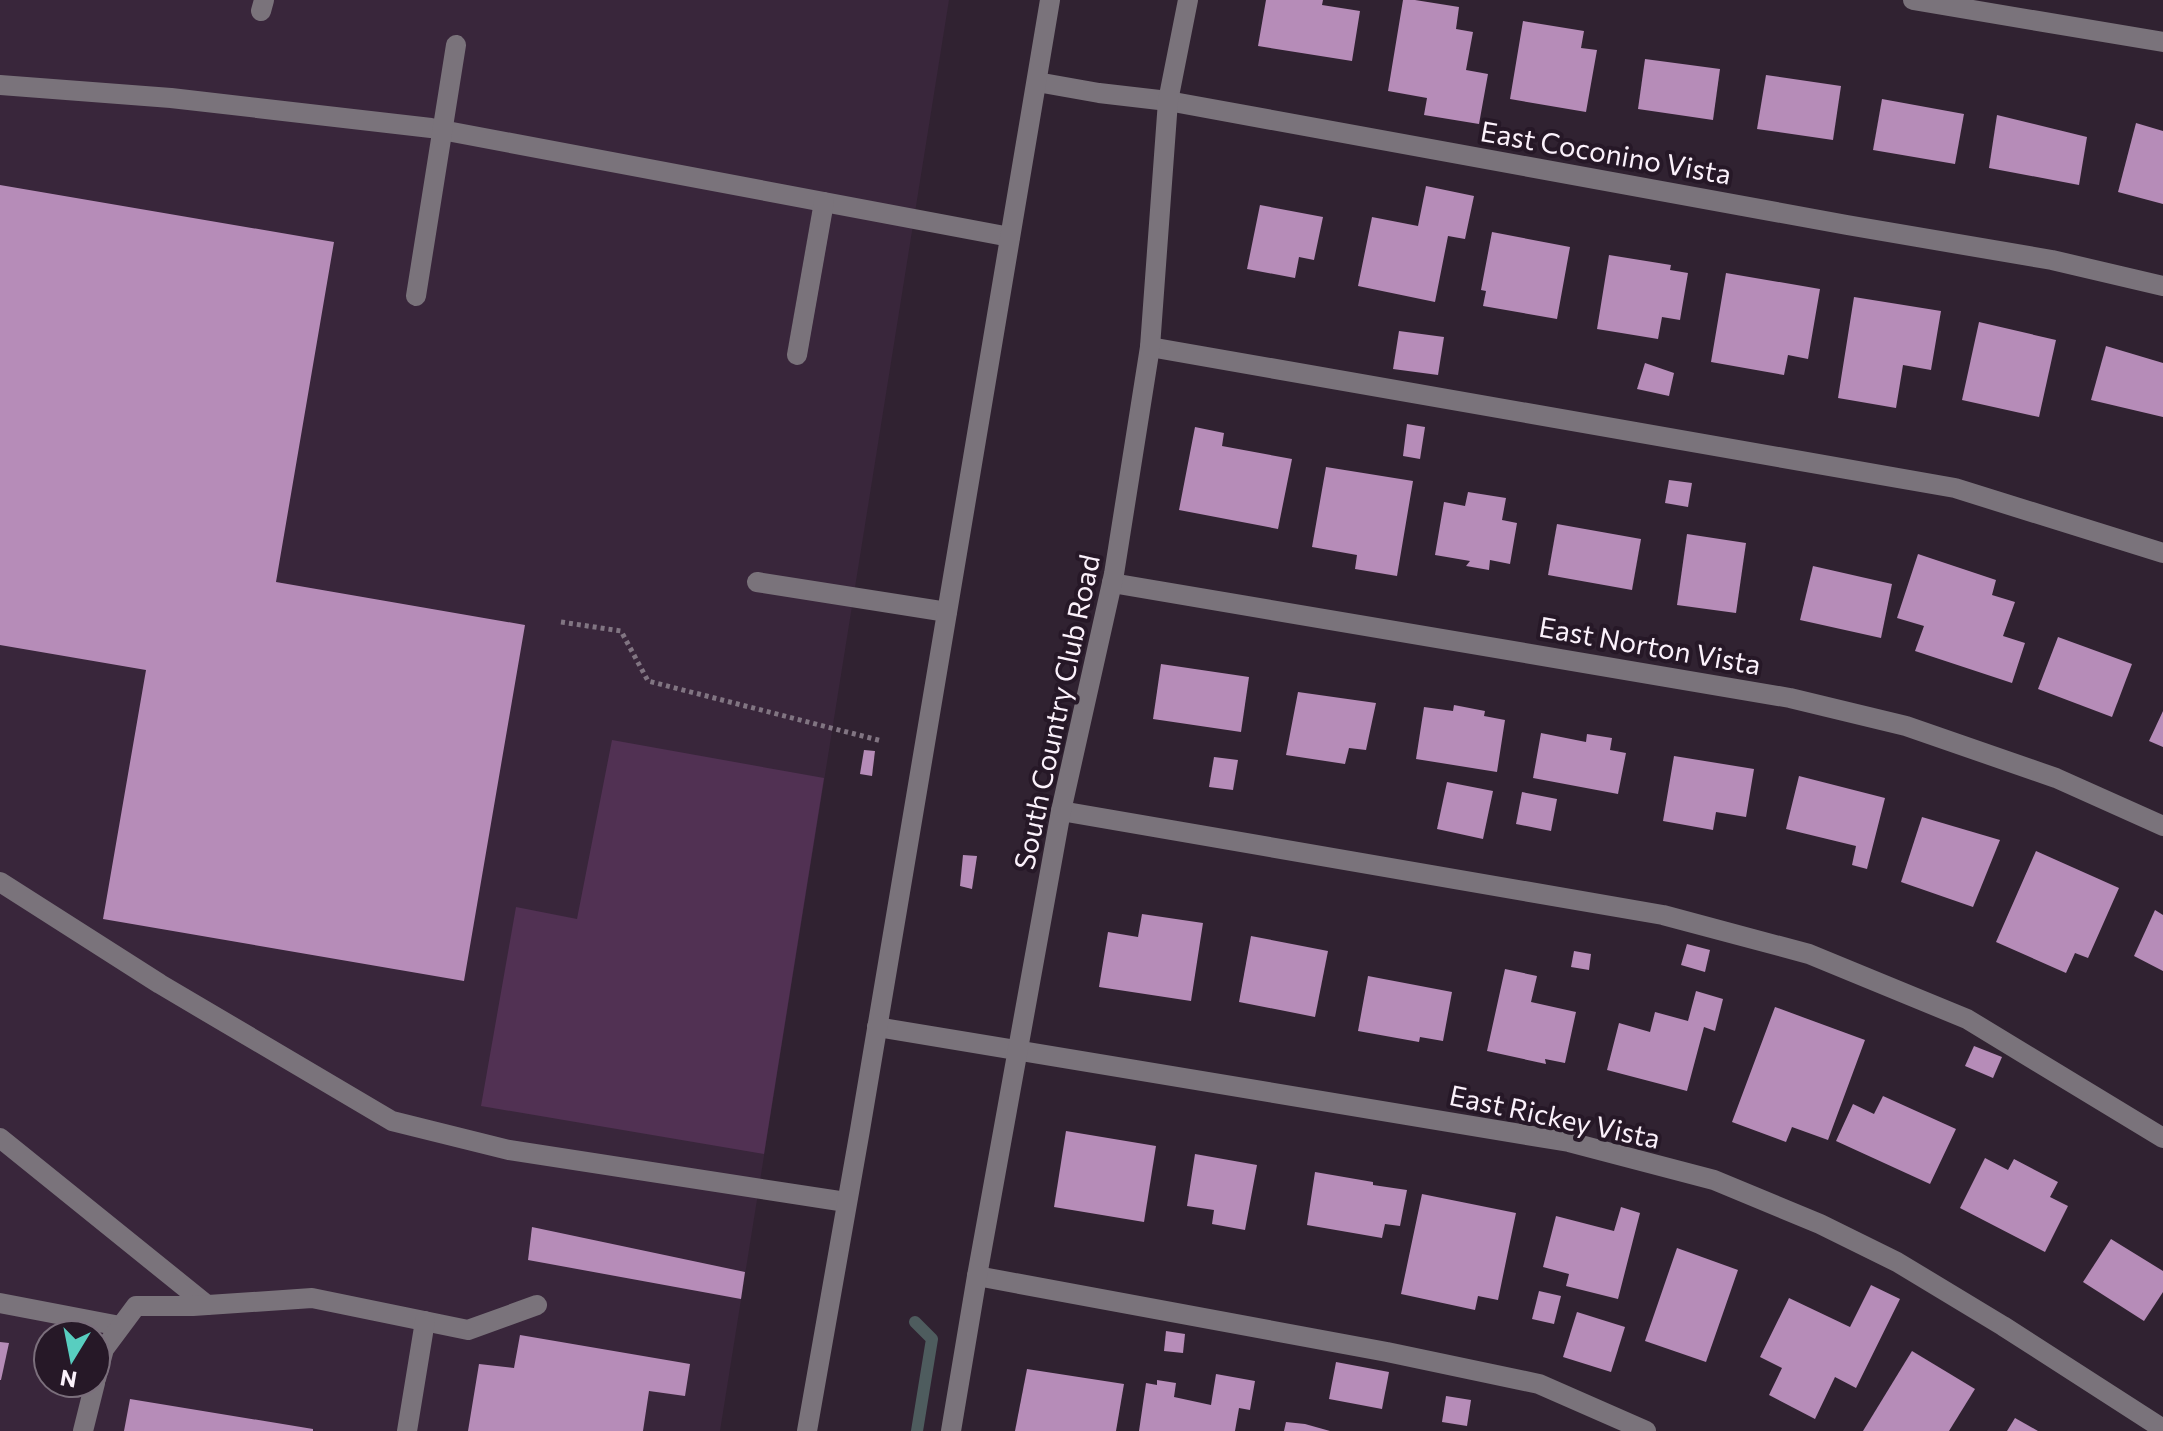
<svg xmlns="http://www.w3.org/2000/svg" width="2163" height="1431" viewBox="0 0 2163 1431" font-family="Commissioner,sans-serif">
<rect width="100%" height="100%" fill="#302231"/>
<path fill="#39263b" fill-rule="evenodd" d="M0 0H949L720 1431H0ZM48 1335H96V1383H48Z"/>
<polygon fill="#513153" points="612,740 824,778 764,1154 481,1106 516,907 577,919"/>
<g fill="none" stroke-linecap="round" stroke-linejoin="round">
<polyline stroke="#4e5c5e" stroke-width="12" points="915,1322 932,1339 917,1431"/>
</g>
<g fill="#b68cb8">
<polygon points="1266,0 1323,0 1322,5 1360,11 1352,61 1258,46"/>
<polygon points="1403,0 1415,0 1459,7 1456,29 1473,32 1466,70 1488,74 1479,124 1424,115 1427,98 1388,91"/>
<polygon points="1523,21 1584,31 1581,48 1597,50 1586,112 1510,99"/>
<polygon points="1645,59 1720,69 1713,120 1638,109"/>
<polygon points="1766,75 1841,86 1833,140 1757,129"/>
<polygon points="1882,99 1964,114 1955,164 1873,150"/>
<polygon points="1997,115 2087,137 2079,185 1989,168"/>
<polygon points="2136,123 2163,131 2163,204 2118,192"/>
<polygon points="0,185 334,242 276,582 525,625 464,981 103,919 146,670 0,645"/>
<polygon points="1426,186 1474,196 1465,239 1448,236 1435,302 1358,286 1372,217 1418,226"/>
<polygon points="1260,205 1323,217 1314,260 1299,257 1295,278 1247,269"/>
<polygon points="1492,232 1570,247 1557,319 1483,306 1486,291 1481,290"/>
<polygon points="1609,255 1671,265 1670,270 1688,273 1680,320 1662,317 1658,339 1597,329"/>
<polygon points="1726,273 1820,289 1808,359 1788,355 1784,375 1711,362"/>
<polygon points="1854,297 1941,311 1931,370 1903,365 1896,408 1838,398"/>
<polygon points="1979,322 2056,340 2039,417 1962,400"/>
<polygon points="1399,331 1444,337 1438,375 1393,369"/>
<polygon points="2106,346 2163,363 2163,417 2091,400"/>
<polygon points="1645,363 1674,373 1669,396 1637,389"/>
<polygon points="1407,424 1425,427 1420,459 1403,456"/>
<polygon points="1195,427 1224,433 1222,446 1292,459 1278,529 1179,510"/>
<polygon points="1326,467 1413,481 1397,576 1355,569 1357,555 1312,547"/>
<polygon points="1669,480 1692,483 1688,507 1665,503"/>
<polygon points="1468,492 1506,498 1502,520 1517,523 1510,564 1490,560 1489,570 1466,566 1470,561 1435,555 1444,502 1465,506"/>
<polygon points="1557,524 1641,539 1632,590 1548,575"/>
<polygon points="1687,534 1746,543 1736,613 1677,605"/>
<polygon points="1918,554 1996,580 1992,595 2015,602 2003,636 2025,643 2012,683 1915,651 1924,626 1897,618"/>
<polygon points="1813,566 1892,584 1881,638 1800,620"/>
<polygon points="2058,637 2132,664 2112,717 2038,689"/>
<polygon points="1161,664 1249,677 1241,732 1153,719"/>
<polygon points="1298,692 1376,703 1366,750 1349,748 1345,764 1286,755"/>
<polygon points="1454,705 1485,711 1484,716 1505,720 1497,772 1416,759 1424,707 1453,711"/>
<polygon points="2163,711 2163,747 2149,741"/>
<polygon points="1541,733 1586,742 1587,734 1612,738 1610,750 1626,753 1618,794 1533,778"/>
<polygon points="864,750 875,751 872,776 860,774"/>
<polygon points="1674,756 1754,769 1746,817 1716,812 1713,830 1663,821"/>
<polygon points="1214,757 1238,760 1233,790 1209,787"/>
<polygon points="1799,776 1885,798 1867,869 1852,865 1856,846 1786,829"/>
<polygon points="1447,782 1493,791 1483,839 1437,829"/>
<polygon points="1522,792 1557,799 1551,831 1516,824"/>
<polygon points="1922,817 2000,840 1973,907 1901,882"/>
<polygon points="2036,851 2119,888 2088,958 2075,953 2066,973 1996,942"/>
<polygon points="963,855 977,856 972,889 960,886"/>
<polygon points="2155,910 2163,915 2163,971 2134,956"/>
<polygon points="1142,914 1203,923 1191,1001 1099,987 1108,932 1138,937"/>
<polygon points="1251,936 1328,951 1315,1017 1239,1002"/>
<polygon points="1687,944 1710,950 1705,972 1681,965"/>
<polygon points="1574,951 1591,954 1589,970 1571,967"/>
<polygon points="1505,969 1537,976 1531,1002 1576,1012 1565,1063 1545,1059 1546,1064 1487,1051"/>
<polygon points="1368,976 1452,992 1443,1041 1420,1037 1419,1042 1358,1031"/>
<polygon points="1696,991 1723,999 1715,1031 1704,1027 1687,1091 1607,1070 1619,1023 1650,1032 1655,1012 1688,1021"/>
<polygon points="1775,1007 1865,1040 1828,1140 1792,1127 1786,1142 1732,1122"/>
<polygon points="1974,1046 2002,1057 1993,1078 1965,1066"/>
<polygon points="1883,1096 1956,1129 1930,1184 1836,1141 1853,1104 1874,1114"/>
<polygon points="1066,1131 1156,1146 1144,1222 1054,1207"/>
<polygon points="1195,1154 1257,1165 1245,1230 1212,1224 1214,1210 1187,1206"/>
<polygon points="1985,1158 2008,1170 2014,1159 2058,1182 2050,1197 2068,1206 2045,1252 1960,1208"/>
<polygon points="1315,1172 1373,1182 1373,1185 1407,1190 1400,1226 1385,1224 1382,1238 1307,1225"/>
<polygon points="1422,1194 1516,1213 1498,1300 1478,1296 1475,1310 1401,1294"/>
<polygon points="1621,1207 1640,1213 1618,1299 1566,1286 1569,1274 1543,1267 1556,1216 1614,1231"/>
<polygon points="532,1227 745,1272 741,1299 528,1260"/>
<polygon points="2111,1239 2163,1271 2163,1292 2144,1321 2083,1282"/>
<polygon points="1677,1248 1738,1270 1706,1362 1645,1341"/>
<polygon points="1871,1285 1900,1299 1856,1388 1835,1377 1815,1419 1769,1395 1782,1368 1760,1357 1789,1298 1850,1327"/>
<polygon points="1539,1291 1561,1296 1554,1324 1532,1319"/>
<polygon points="1577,1312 1625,1327 1611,1372 1563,1357"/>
<polygon points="1166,1331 1185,1334 1183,1353 1164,1351"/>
<polygon points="520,1335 690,1364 685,1396 649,1391 643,1431 468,1431 479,1364 514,1368"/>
<polygon points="0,1342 9,1343 1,1380 0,1380"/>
<polygon points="1912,1351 1975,1389 1949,1431 1863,1431"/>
<polygon points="1336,1362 1389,1372 1382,1409 1329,1399"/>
<polygon points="1027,1369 1124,1384 1116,1431 1015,1431"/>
<polygon points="1216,1374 1255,1381 1250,1410 1239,1408 1235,1431 1139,1431 1146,1383 1157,1385 1157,1380 1176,1383 1174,1397 1211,1405"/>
<polygon points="1446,1396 1471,1400 1467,1426 1442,1422"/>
<polygon points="130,1399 313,1429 313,1431 124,1431"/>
<polygon points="2015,1418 2038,1431 2007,1431"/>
<polygon points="1286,1422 1305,1424 1330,1431 1284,1431"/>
</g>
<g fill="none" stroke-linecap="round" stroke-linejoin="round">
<polyline stroke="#817582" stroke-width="5" stroke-dasharray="4 4" stroke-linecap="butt" points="561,622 621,631 648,681 882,741"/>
<g stroke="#7a737b" stroke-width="20">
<polyline points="1913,0 2163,42"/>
<polyline points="261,11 264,0"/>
<polyline points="1037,82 1099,93 1168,101 1847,225 2052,260 2163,286"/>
<polyline points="0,85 171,98 431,128 1010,237"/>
<polyline points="416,296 456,45"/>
<polyline points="1150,347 1955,488 2163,553"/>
<polyline points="797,355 824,202"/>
<polyline points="757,582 947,612"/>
<polyline points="1112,583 1790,698 1906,726 2056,778 2163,826"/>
<polyline points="1061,811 1663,915 1809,954 1967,1019 2163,1138"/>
<polyline points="0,882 160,984 392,1121 509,1150 846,1202"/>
<polyline points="877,1027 1569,1142 1714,1180 1820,1224 1897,1262 2003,1326 2163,1429"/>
<polyline points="0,1138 207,1305"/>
<polyline points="977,1276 1387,1352 1539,1384 1646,1431"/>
<polyline points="0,1303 120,1326"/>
<polyline points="96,1379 104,1349 136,1306 193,1306 312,1298 468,1330 537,1305"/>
<polyline points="83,1431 95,1383"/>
<polyline points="407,1431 425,1321"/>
<polyline points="807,1431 860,1130 1050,0"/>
<polyline points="951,1431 977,1276 1061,811 1114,574 1150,347 1168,101 1188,0"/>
</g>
</g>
<g text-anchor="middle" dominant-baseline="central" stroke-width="8" stroke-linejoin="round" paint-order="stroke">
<g font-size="28" fill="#fbf1fb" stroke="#261827">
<text transform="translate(1606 152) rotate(10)">East Coconino Vista</text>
<text transform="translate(1650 645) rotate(10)">East Norton Vista</text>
<text transform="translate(1056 712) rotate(-78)">South Country Club Road</text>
<text transform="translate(1555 1116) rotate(12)">East Rickey Vista</text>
</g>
</g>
<g transform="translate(72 1359) rotate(190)"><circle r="38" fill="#261827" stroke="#7b6f7c" stroke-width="2"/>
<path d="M0-6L14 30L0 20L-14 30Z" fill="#58cec0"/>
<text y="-12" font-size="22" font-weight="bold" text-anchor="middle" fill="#fbf1fb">N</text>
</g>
</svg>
